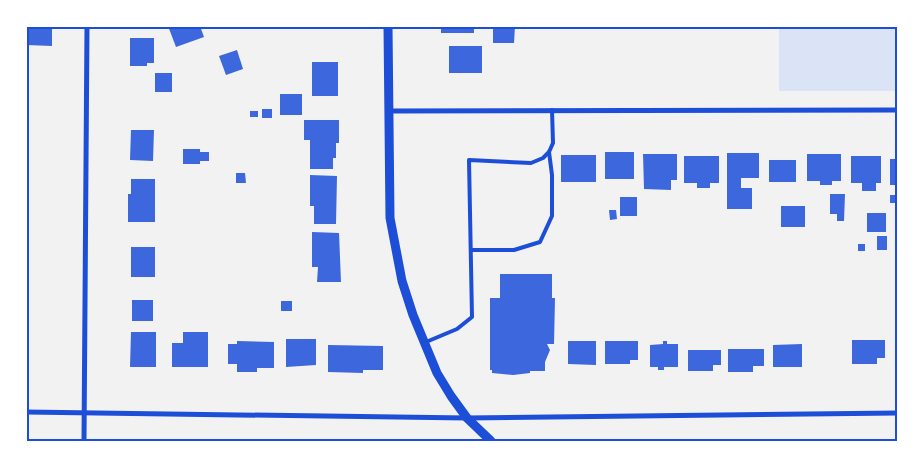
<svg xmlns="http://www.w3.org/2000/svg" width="924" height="467" viewBox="0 0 924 467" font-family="'Fira Sans Condensed',sans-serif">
<rect width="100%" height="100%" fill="#f2f2f2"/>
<rect fill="#dbe4f7" x="779" y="26" width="119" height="65"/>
<g fill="#3d67dc">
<polygon points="26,26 52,26 52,46 26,45"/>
<polygon points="168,26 200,26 204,37 176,47"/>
<rect x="441" y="26" width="33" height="7"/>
<polygon points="493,26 515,26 514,43 493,43"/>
<polygon points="130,38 154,38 154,63 147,63 147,66 130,66"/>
<rect x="449" y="46" width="33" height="27"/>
<polygon points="237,50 243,69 226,75 219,56"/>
<rect x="312" y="62" width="26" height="34"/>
<rect x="155" y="73" width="17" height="19"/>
<rect x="280" y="94" width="22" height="21"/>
<rect x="262" y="109" width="10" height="9"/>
<rect x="250" y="111" width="8" height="6"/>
<polygon points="304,120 339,120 339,143 336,143 336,158 333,158 333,169 310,169 310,140 304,140"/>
<polygon points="131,130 154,130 153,161 130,160"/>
<polygon points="183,149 200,149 200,152 209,152 209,161 200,161 200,164 183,164"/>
<rect x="605" y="152" width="29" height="27"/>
<polygon points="727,153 759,153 759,178 741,178 741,188 752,188 752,209 727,209"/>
<polygon points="643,154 677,154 677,180 671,180 671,190 644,189"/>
<polygon points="807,154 841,154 841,181 832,181 832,185 820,185 820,181 807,181"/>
<rect x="561" y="155" width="35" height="27"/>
<polygon points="684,156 719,156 719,183 710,183 710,188 697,188 697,183 684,183"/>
<polygon points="851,156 881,156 881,183 876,183 876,191 862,191 862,183 851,183"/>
<rect x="890" y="159" width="8" height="26"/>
<rect x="769" y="160" width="27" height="22"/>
<polygon points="236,173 245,173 246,183 236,183"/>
<polygon points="310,175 337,176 336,224 314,224 314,206 310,206"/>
<polygon points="131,179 155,179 155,222 128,222 128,194 131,194"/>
<polygon points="830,194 845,194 844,221 837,221 837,214 830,214"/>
<rect x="890" y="195" width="6" height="8"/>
<rect x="620" y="197" width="17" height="19"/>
<rect x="781" y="206" width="24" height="21"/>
<polygon points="609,210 616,210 617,219 610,220"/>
<rect x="867" y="213" width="19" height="19"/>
<polygon points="312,232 339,233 341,282 317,282 318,267 312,267"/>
<rect x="877" y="236" width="10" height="14"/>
<rect x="858" y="244" width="7" height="7"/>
<rect x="131" y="247" width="24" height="30"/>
<polygon points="500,274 552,274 552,298 555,298 554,344 547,344 550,350 545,362 545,371 530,371 530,373 513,375 492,373 492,370 490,370 490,298 500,298"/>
<rect x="132" y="300" width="21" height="21"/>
<rect x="281" y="301" width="11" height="10"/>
<polygon points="131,332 156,332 156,367 130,367"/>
<polygon points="183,332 208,332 208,367 172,367 172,343 183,343"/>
<polygon points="286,339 316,339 316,365 286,367"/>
<polygon points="852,340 885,340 885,358 877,358 877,364 852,364"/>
<polygon points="237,341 274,342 274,368 257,368 257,372 237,372 237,364 228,364 228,344 237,344"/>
<polygon points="568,341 596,341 596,365 568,364"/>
<polygon points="605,341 638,341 638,360 630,360 630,364 605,364"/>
<polygon points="663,341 667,341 667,344 678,344 678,367 664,367 664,370 658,370 658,367 650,367 650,345 663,344"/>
<polygon points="802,344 802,367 773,367 773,345"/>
<polygon points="328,345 383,346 383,370 363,370 363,373 328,372"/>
<polygon points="728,349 764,349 764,366 753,366 753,372 728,372"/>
<polygon points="688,350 721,350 721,365 713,365 713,371 688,371"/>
</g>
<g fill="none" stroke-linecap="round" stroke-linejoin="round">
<g stroke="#1d4ed8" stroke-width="4">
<polyline points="471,250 514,250 540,242 552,216 552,175 549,152"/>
<polyline points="426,342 457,329 472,317 469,160 531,163 543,158 549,152 553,143 552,110"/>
</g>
<g stroke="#1d4ed8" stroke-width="5">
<polyline points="388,111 898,110"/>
<polyline points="26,412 467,418 898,413"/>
<polyline points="84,441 87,26"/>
</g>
<polyline stroke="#1d4ed8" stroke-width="9" points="388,26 390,218 402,281 413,315 437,373 451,396 467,418 491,441"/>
</g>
<rect width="924" height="467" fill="none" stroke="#ffffff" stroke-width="55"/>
<rect x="28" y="28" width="868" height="412" fill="none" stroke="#1d4ed8" stroke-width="2"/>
</svg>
